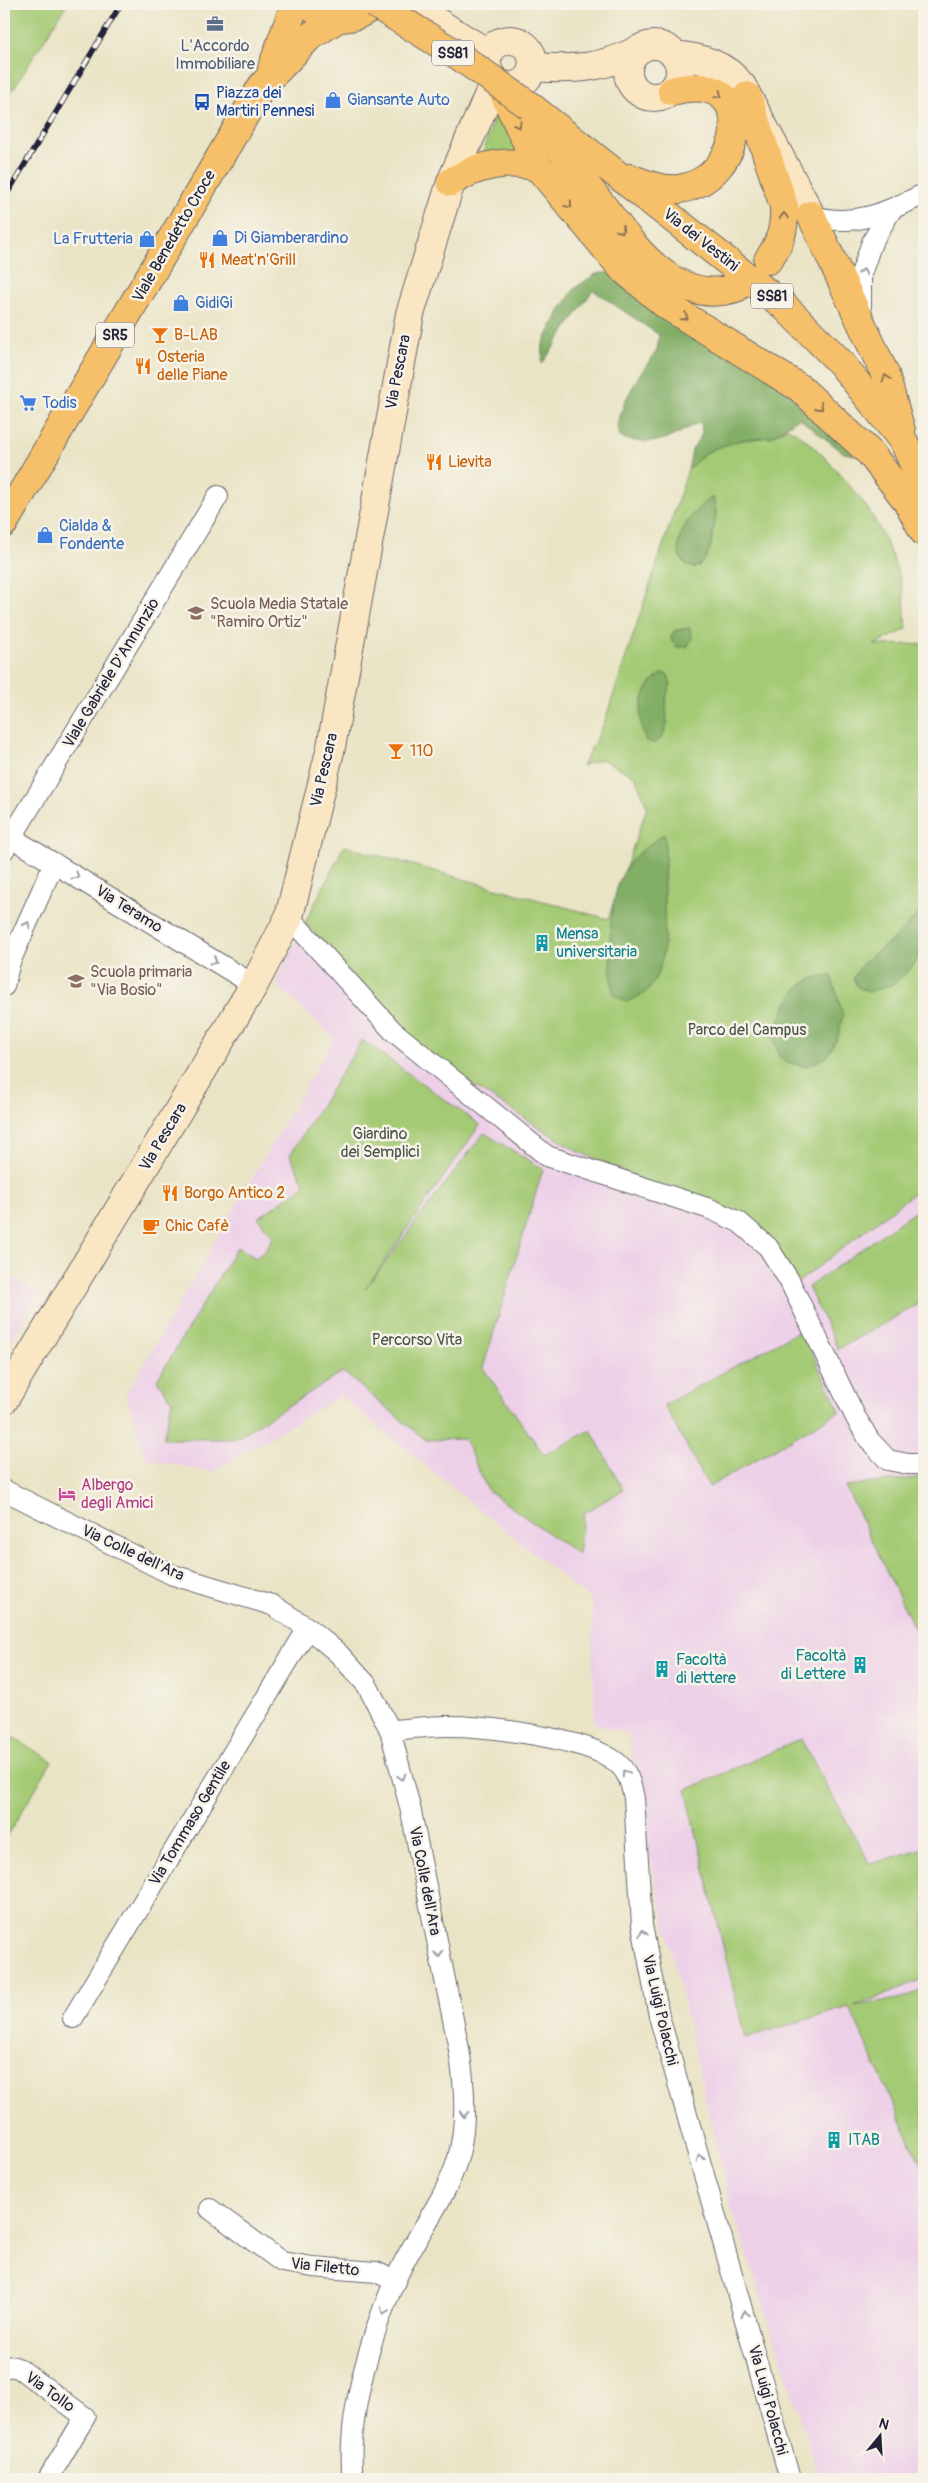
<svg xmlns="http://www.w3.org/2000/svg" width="928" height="2483" viewBox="0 0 928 2483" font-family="Pangolin,sans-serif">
<rect width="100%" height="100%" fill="#f7f3e8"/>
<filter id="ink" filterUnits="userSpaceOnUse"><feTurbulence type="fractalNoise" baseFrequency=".02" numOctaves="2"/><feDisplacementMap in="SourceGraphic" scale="10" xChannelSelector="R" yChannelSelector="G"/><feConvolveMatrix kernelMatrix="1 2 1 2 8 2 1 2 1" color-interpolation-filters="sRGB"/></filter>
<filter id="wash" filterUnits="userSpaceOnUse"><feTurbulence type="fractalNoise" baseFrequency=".0096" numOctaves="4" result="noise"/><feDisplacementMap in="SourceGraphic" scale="20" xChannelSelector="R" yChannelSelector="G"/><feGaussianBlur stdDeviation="1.12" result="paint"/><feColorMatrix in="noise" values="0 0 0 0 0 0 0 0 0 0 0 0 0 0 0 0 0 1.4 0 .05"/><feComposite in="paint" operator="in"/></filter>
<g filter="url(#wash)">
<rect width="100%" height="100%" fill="#eae4c6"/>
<g fill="#edd0e8">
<polygon points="924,644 924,2479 820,2479 730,2203 652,1868 628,1734 594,1723 592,1601 340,1396 211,1472 146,1459 126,1395 334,1038 275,983 344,846 608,919 666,751"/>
<polygon points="4,1272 39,1293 4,1353"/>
</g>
<g fill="#a4ca74" stroke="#637658">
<polygon points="4,4 67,4 12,91 4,86"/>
<polygon points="496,118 499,121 526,157 482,157 493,120"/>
<path d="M787 428C811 437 852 487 868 509 881 529 899 568 903 591 905 603 904 615 907 629L874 645 924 644V1109L920 1111 923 1186 792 1287 768 1247 710 1209 577 1151 421 1053 305 923 344 846 608 919 647 807 635 776 601 759 582 766 603 726 688 470 704 454 714 448 741 440 771 437Z"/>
<polygon points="362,1040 480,1125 365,1289 484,1133 543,1169 483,1368 544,1455 591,1430 623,1490 584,1513 578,1554 488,1491 464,1439 426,1440 343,1372 234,1439 163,1439 172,1401 157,1380 237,1247 256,1258 266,1250 273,1236 258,1218 305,1185 290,1155"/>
<polygon points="924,1205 924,1301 838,1349 808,1287"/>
<polygon points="801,1330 840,1411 709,1487 664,1405"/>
<polygon points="924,1477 924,1648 845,1486"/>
<polygon points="4,1732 52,1761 4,1842"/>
<polygon points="801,1739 870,1864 924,1848 924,1978 885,1995 854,2006 903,1998 924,1989 924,2171 849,2007 745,2038 686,1790"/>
</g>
<g fill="#83ae66" stroke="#526850">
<path d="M612 272 781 381 855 455 844 453 799 418 771 437 741 440 714 449 704 454 688 470 692 450 702 434 701 422C690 426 682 432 673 436 654 444 637 443 619 437L617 425 625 401 640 374 657 351 659 335 593 290 542 364 543 344 558 314 575 288 596 274Z"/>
<path d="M713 497C719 513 714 522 712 538 711 552 699 580 683 561 667 542 696 505 713 497Z"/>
<polygon points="690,628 692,639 687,647 677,647 672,642 671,637 675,630"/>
<path d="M664 673 668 675 671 684 666 698 667 725 662 738 655 743 646 741C636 719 639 685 664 673Z"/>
<path d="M664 834C667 854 664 865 664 884 663 918 671 960 649 989 645 995 633 999 626 1002L613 994C609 958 606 900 626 868 635 854 650 844 664 834Z"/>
<path d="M924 907V947L911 968 894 984 868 992 858 987 853 979C864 957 874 955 891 941 903 931 914 919 924 907Z"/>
<path d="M831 975 843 1015 838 1037 827 1057 805 1067 787 1062 779 1056 772 1035C789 1005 790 977 831 975Z"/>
</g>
</g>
<g filter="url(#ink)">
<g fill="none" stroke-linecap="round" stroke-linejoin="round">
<g stroke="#68666c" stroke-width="22">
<g id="street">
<path d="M811 215C852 229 887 212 924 194"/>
<polyline points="861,318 861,274 872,242 892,209"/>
<polyline points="4,833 254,985"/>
<polyline points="4,850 218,496"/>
<polyline points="289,917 393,1031 547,1156 710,1209 739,1222 768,1247 789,1280 856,1418 870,1441 888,1460 908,1464 924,1464"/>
<polyline points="4,986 10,962 54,863"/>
<path d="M4 1490 173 1575 272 1605 308 1628 338 1653 367 1685 390 1730 410 1807 458 2044C465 2082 468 2121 458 2158 447 2196 420 2230 402 2266 374 2322 345 2417 353 2479"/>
<path d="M390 1730C409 1729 428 1726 447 1726 486 1726 587 1738 616 1762 628 1771 631 1784 634 1798L642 1925 659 2016 790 2479"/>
<polyline points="73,2018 308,1628"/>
<polyline points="210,2209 282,2262 313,2267 376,2272 395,2281"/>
<polyline points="4,2368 12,2366 20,2369 85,2417 48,2479"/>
</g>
</g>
<g stroke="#68666c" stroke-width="30">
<g id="secondary">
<polyline points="408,4 489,54"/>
<circle cx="510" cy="63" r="23"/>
<circle cx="654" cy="71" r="26"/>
<path d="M675 55C702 58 725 64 742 86L811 215"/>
<path d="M532 67C574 70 602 69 640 49"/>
<polyline points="4,1400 254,985 289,917 331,747 410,314 451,182 495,80"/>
</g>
</g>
<g stroke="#68666c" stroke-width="30">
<g id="primary">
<path d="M310 4C326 23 357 22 373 4"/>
<polyline points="272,68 295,4"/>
<polyline points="499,83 538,167 622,268 666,305 800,388 870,453 907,501 924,532"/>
<path d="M747 96 784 206C785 228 781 242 768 260"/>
<polyline points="530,106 784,306 840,362 904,442 924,488"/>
<path d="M545 127C563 154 582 180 602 205 634 247 675 307 736 288"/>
<path d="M630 178C645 184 663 191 679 189 745 180 763 67 672 91"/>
<path d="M451 182C478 165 507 159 538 167"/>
<polyline points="811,215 885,374 901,431"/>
<polyline points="4,523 262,86 308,38 338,18"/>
</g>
</g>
<use href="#street" stroke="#fff" stroke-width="20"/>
<use href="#secondary" stroke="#fbe6c4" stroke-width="28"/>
<use href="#primary" stroke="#f6c06b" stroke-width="28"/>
<g stroke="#22223b" stroke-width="5.5">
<polyline id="rail" points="4,199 121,4"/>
</g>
<use href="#rail" stroke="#f7f3e8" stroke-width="4" stroke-dasharray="11" stroke-linecap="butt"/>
<g stroke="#68666c" stroke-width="30" stroke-linecap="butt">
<polyline id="primary-bridge" points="375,4 459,56 530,106"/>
</g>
<use href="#primary-bridge" stroke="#f6c06b" stroke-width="28"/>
</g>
<defs><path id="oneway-chevron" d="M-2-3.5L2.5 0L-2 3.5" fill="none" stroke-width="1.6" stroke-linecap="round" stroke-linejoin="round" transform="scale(1.25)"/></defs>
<g stroke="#8c7153">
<use href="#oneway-chevron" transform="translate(719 95) rotate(35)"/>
<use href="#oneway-chevron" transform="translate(518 125) rotate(63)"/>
<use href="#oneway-chevron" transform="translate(569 205) rotate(50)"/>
<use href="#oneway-chevron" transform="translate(784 216) rotate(-90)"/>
<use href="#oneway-chevron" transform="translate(621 230) rotate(53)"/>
<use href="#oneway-chevron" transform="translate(685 317) rotate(32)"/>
<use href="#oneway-chevron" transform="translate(886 378) rotate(-108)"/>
<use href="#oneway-chevron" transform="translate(820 407) rotate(43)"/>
</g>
<g stroke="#9c9ca7">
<use href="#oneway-chevron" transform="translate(863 272) rotate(-78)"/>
<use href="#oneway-chevron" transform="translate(76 876) rotate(32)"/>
<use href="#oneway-chevron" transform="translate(27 925) rotate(-66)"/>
<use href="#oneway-chevron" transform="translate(214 961) rotate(32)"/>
<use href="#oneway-chevron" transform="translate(625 1773) rotate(-124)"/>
<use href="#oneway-chevron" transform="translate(402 1777) rotate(75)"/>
<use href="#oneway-chevron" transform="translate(643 1933) rotate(-100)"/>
<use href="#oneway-chevron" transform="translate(439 1954) rotate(79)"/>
<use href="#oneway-chevron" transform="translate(464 2114) rotate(93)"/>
<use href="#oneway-chevron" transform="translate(700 2158) rotate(-106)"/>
<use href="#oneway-chevron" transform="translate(384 2311) rotate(111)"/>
<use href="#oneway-chevron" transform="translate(745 2314) rotate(-105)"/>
</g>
</g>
<defs>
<g id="office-bare" transform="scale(1.35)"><path d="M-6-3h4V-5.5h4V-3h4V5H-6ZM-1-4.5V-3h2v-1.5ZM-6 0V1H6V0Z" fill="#5c6f8a" stroke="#f7f3e8" stroke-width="2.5" paint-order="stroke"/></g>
<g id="shop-bare" transform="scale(1.35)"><path d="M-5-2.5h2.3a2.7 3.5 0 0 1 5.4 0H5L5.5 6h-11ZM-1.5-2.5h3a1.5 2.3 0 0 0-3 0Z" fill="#3f7fe0" stroke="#f7f3e8" stroke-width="2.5" paint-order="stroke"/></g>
<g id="bus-bare" transform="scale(1.35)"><path d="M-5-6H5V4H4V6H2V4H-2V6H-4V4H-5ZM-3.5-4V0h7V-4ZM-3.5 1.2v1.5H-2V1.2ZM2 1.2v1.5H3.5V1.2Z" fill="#1a4fb4" stroke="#f7f3e8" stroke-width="2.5" paint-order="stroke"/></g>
<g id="restaurant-bare" transform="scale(1.35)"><path d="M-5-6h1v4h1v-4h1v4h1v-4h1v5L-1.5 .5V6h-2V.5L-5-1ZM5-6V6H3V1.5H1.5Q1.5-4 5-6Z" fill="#e8710a" stroke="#f7f3e8" stroke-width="2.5" paint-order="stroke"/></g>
<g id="bar-bare" transform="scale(1.35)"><path d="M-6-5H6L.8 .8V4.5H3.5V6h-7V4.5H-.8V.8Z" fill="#e8710a" stroke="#f7f3e8" stroke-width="2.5" paint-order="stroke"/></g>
<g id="supermarket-bare" transform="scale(1.35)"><path d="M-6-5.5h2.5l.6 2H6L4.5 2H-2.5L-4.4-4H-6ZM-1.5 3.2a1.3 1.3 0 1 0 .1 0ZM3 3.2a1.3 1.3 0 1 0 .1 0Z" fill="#3f7fe0" stroke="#f7f3e8" stroke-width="2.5" paint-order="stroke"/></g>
<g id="school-bare" transform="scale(1.35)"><path d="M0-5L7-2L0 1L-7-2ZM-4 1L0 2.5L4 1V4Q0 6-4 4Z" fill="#8d6e63" stroke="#f7f3e8" stroke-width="2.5" paint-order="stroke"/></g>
<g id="building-bare" transform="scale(1.35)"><path d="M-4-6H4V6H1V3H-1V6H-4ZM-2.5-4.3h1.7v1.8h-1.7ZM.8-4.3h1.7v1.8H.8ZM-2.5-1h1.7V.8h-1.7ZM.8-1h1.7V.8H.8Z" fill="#0f9aa8" stroke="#f7f3e8" stroke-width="2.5" paint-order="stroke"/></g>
<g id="cafe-bare" transform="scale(1.35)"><path d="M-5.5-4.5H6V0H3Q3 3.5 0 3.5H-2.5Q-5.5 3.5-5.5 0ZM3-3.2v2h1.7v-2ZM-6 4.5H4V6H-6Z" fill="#e8710a" stroke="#f7f3e8" stroke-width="2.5" paint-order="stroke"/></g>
<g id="hotel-bare" transform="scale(1.35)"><path d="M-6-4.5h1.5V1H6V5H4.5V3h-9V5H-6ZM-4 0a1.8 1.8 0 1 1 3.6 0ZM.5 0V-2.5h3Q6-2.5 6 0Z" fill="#d1479c" stroke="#f7f3e8" stroke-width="2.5" paint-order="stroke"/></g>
</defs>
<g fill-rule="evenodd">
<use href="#office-bare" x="215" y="24"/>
<use href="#shop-bare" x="333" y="100"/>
<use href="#bus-bare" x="202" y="102"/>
<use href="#shop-bare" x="220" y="238"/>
<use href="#shop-bare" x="147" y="239"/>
<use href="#restaurant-bare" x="207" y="260"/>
<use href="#shop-bare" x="181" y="303"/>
<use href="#bar-bare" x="160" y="335"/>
<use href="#restaurant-bare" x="143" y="366"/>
<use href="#supermarket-bare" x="28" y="403"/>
<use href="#restaurant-bare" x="434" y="462"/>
<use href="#shop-bare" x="45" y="535"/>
<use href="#school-bare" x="196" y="613"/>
<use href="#bar-bare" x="396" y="751"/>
<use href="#building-bare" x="542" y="943"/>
<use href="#school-bare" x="76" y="981"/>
<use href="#restaurant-bare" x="170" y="1193"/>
<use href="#cafe-bare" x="151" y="1226"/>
<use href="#hotel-bare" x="67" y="1494"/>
<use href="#building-bare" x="860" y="1665"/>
<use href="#building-bare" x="662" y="1669"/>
<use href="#building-bare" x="834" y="2140"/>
</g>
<g text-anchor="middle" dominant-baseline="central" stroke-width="5" stroke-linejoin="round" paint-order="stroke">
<g fill="#f7f3e8" stroke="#62616f" stroke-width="1">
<rect x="432" y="40.5" width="42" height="25" rx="4"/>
<rect x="751" y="283.5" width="42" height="25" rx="4"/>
<rect x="96" y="322.5" width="38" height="25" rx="4"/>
</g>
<g font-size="15" font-weight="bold" fill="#22223b">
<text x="453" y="53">SS81</text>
<text x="772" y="296">SS81</text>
<text x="115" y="335">SR5</text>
</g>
<g font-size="16" fill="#4e5e75" stroke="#f7f3e8">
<text x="215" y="46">L'Accordo<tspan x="215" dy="18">Immobiliare</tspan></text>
</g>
<g font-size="16" fill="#164399" stroke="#f7f3e8" text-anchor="start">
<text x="216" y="93">Piazza dei<tspan x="216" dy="18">Martiri Pennesi</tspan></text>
</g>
<g font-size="16" fill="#366cbe" stroke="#f7f3e8" text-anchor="start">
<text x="347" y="100">Giansante Auto</text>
<text x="234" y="238">Di Giamberardino</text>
<text x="133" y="239" text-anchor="end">La Frutteria</text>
<text x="195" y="303">GidiGi</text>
<text x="42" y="403">Todis</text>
<text x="59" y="526">Cialda &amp;<tspan x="59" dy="18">Fondente</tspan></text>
</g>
<g font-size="16" fill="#22223b" stroke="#f7f3e8">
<text transform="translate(174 236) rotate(-60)">Viale Benedetto Croce</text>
<text transform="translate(701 240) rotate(38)">Via dei Vestini</text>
<text transform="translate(398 372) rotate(-79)">Via Pescara</text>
<text transform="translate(111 673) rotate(-59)">Viale Gabriele D'Annunzio</text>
<text transform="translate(324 770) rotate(-77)">Via Pescara</text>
<text transform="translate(129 909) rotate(32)">Via Teramo</text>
<text transform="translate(163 1137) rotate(-59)">Via Pescara</text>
<text transform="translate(133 1553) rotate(25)">Via Colle dell'Ara</text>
<text transform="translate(190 1823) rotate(-59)">Via Tommaso Gentile</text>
<text transform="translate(425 1881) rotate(79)">Via Colle dell'Ara</text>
<text transform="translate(660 2010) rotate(77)">Via Luigi Polacchi</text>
<text transform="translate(325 2267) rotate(6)">Via Filetto</text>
<text transform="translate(50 2392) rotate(36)">Via Tollo</text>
<text transform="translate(768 2400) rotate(75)">Via Luigi Polacchi</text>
</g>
<g font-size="16" fill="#c56008" stroke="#f7f3e8" text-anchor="start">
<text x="221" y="260">Meat'n'Grill</text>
<text x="174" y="335">B-LAB</text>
<text x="157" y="357">Osteria<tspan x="157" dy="18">delle Piane</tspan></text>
<text x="448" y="462">Lievita</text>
<text x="410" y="751">110</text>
<text x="184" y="1193">Borgo Antico 2</text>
<text x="165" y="1226">Chic Cafè</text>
</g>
<g font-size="16" fill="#785e54" stroke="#f7f3e8" text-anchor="start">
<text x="210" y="604">Scuola Media Statale<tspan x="210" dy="18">"Ramiro Ortiz"</tspan></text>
<text x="90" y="972">Scuola primaria<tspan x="90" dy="18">"Via Bosio"</tspan></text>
</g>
<g font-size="16" fill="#0d838f" stroke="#f7f3e8" text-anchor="start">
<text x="556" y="934">Mensa<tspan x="556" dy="18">universitaria</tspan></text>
<text x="846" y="1656" text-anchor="end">Facoltà<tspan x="846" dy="18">di Lettere</tspan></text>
<text x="676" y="1660">Facoltà<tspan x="676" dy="18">di lettere</tspan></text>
<text x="848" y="2140">ITAB</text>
</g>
<g font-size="16" fill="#49544c" stroke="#f7f3e8">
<text x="747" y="1030">Parco del Campus</text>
<text x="380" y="1134">Giardino<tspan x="380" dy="18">dei Semplici</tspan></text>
<text x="417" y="1340">Percorso Vita</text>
</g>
<g font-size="16" fill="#b23c85" stroke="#f7f3e8" text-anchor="start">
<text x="81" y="1485">Albergo<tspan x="81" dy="18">degli Amici</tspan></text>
</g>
</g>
<rect width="928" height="2483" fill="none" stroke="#f7f3e8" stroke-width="20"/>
<g transform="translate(880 2436) rotate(18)" stroke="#f7f3e8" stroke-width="4" paint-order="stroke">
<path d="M0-4L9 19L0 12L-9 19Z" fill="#22223b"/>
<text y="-8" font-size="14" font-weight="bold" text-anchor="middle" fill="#22223b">N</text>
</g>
</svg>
